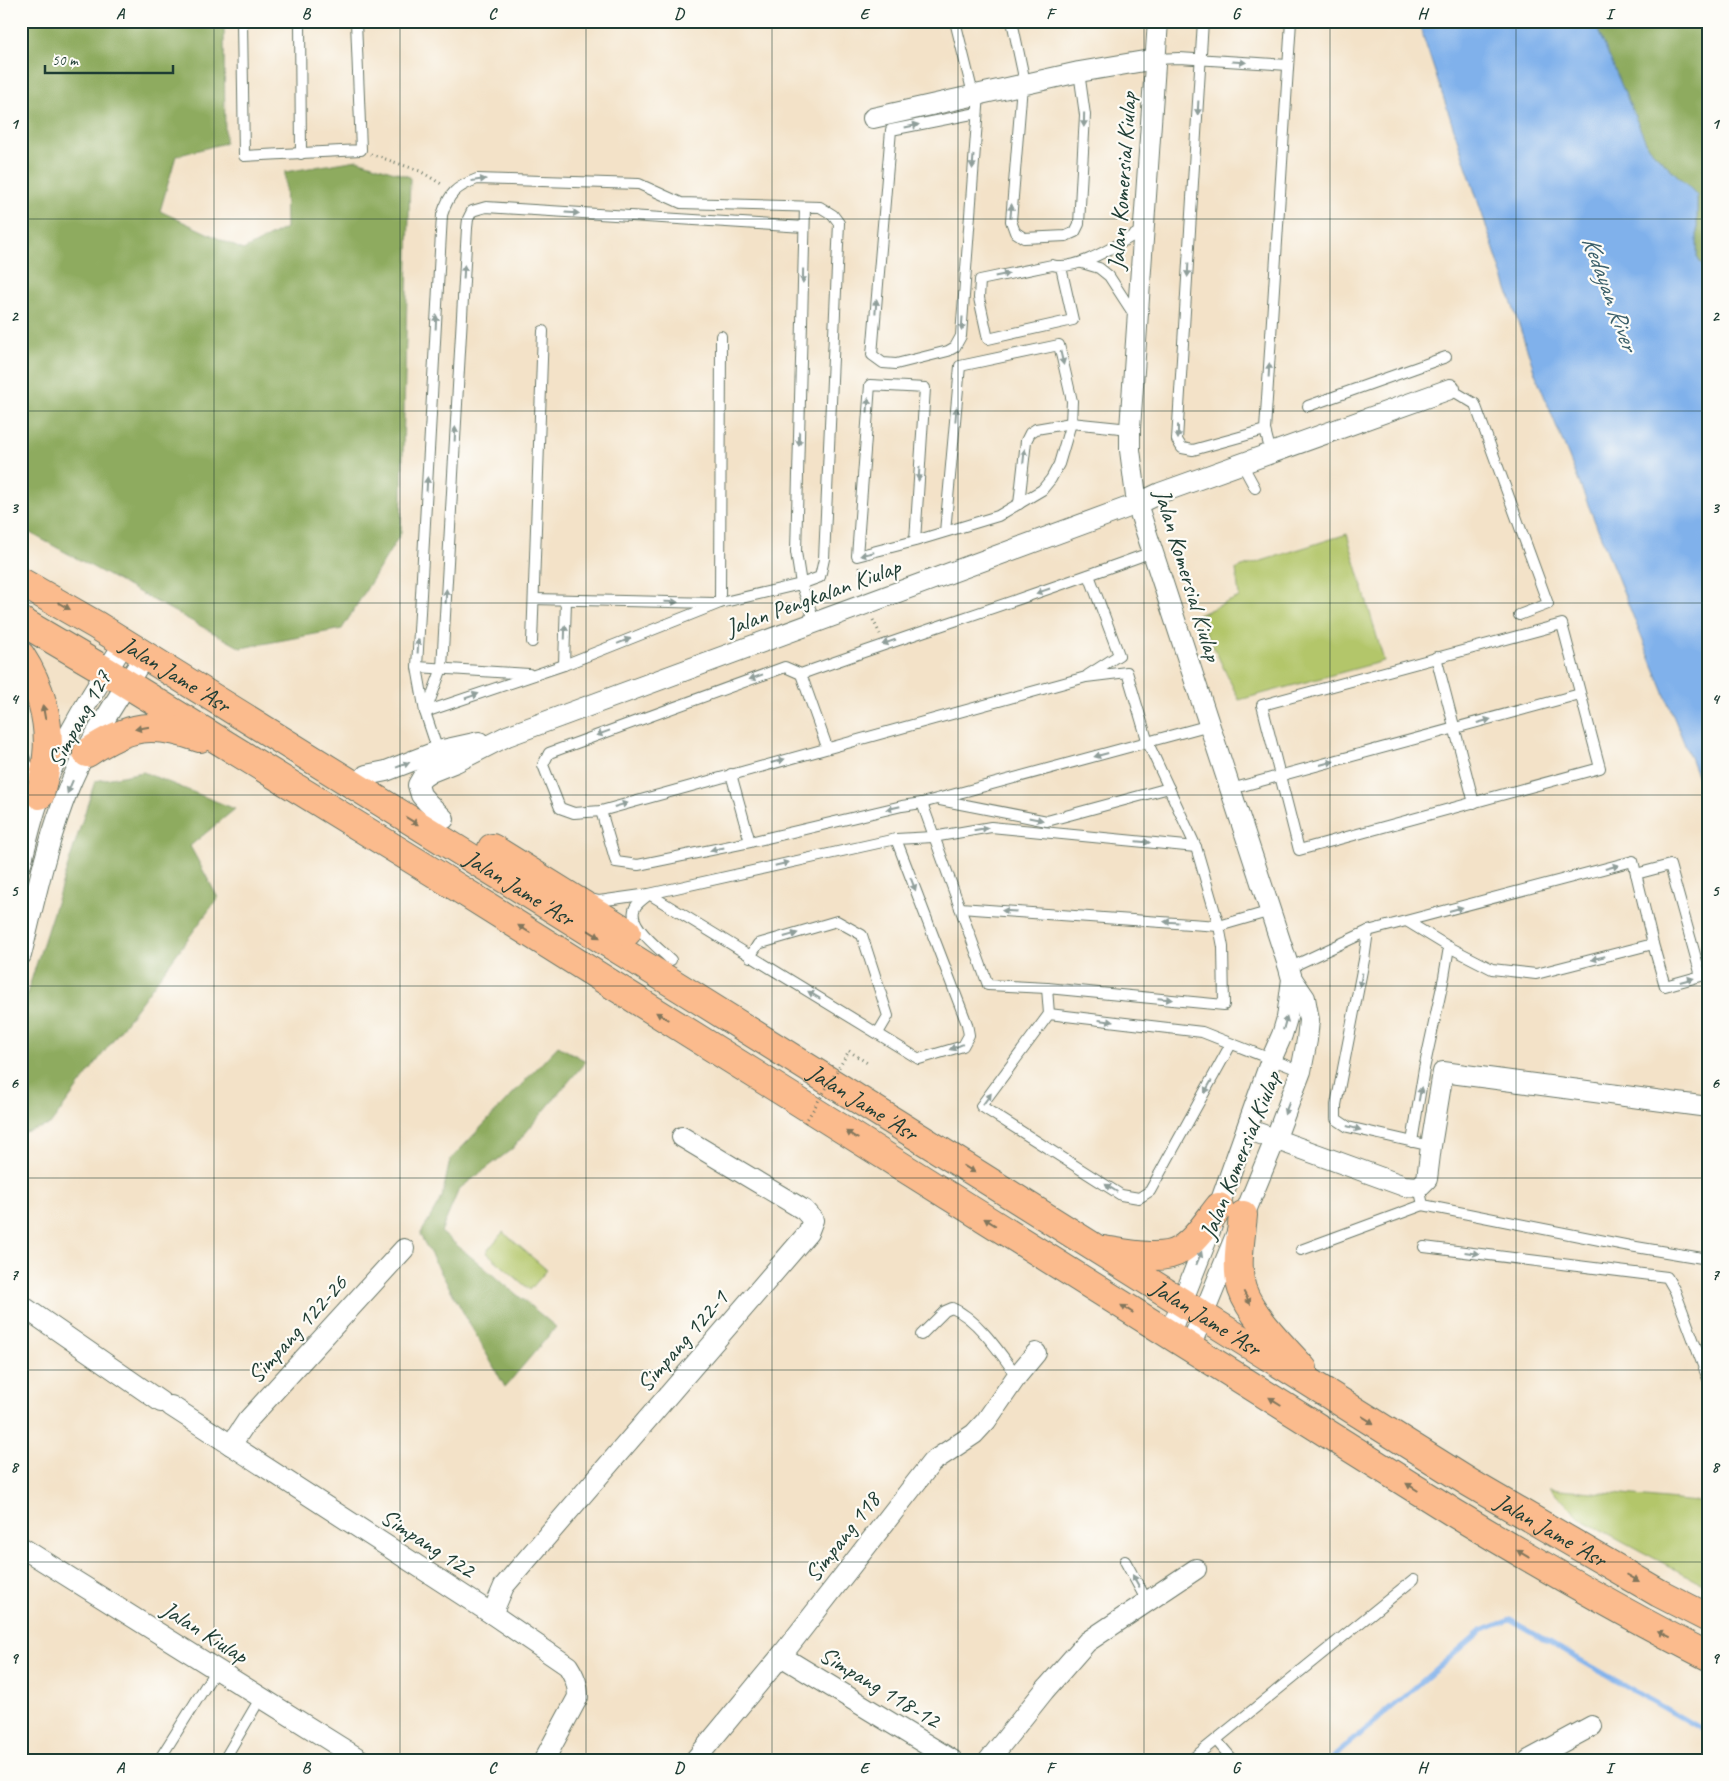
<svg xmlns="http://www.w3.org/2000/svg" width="1729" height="1781" viewBox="0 0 1729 1781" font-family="Caveat,sans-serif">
<rect width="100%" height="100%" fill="#fdfcf7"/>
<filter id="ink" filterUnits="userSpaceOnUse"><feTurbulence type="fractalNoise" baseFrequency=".02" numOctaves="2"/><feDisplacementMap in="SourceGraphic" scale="10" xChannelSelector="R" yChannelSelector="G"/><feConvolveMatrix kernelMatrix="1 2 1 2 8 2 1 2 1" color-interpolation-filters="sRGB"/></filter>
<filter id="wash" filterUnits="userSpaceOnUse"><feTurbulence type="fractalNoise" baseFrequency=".0096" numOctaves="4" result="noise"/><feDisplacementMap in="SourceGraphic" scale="20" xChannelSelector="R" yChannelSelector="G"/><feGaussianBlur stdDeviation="1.12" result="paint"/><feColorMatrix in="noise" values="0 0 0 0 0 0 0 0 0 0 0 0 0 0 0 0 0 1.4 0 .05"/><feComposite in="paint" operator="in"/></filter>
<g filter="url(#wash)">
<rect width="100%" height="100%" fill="#f3e2c8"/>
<g fill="#b3c66a" stroke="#69824f">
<polygon points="1347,534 1384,661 1239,700 1198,615 1239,597 1236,569"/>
<polygon points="503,1232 547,1270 530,1290 486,1252"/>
<polygon points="1550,1488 1708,1503 1708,1587 1581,1519"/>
</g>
<g fill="#8eab5e" stroke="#567449">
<polygon points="21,21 224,21 225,143 176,156 160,211 243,250 286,228 285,172 357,160 410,177 401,533 342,629 241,648 21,528"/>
<polygon points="1708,25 1708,276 1697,257 1697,195 1648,147 1598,32"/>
<polygon points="143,772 235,809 190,846 218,898 50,1125 21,1133 21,1012 95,781"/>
<polygon points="558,1046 586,1061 512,1149 459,1189 441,1232 556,1327 505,1387 420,1235 442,1197 450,1160"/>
</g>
<polygon fill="#80b1eb" stroke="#507790" points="1418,21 1594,21 1648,147 1697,195 1697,257 1708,276 1708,802 1535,373"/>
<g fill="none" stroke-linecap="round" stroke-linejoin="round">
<polyline stroke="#80b1eb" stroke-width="5" points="1330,1760 1481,1631 1510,1620 1708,1733"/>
</g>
</g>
<g filter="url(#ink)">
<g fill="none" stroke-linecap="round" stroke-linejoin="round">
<g stroke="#697768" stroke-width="12">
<g id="service">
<polyline points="242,21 244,156 361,150 356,21"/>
<polyline points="300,21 301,154"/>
<polyline points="955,21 971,86 979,94 961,336 955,347 948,351 896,364 883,363 872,355 891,130 977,113"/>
<polyline points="1012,21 1023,73 1011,221 1015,232 1024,238 1066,236 1075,232 1079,224 1085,115 1079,72"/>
<polyline points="1203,21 1177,440 1182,448 1193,450 1265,430 1291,21"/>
<polyline points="1156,59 1179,58 1288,65"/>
<polyline points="1082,263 1099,268 1109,276 1135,316"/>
<path d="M1061 267 1073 320 988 339 979 298 980 280 1052 265C1079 272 1120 242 1145 229"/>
<polyline points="1450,389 1475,404 1548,604 1519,615"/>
<polyline points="1308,406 1446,357"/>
<polyline points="1265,430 1271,453"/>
<polyline points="1242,464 1255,488"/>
<polyline points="1019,504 1026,441 1030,433 1036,429 1071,423 1130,429"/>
<polyline points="915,541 925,388 870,385 857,556 915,541 998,516 1042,490 1051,479 1059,464 1071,423 1072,401 1059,345 960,366 945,532"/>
<polyline points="534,599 714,603"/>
<polyline points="720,603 721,336"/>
<polygon points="1562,624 1600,768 1299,850 1262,705"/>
<polyline points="532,642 543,331"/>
<polyline points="1436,657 1474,803"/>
<polyline points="564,665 566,600"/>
<polyline points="417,667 529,674"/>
<polyline points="801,674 827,747"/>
<polyline points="1088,675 1119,655 1089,575"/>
<polyline points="426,711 442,668 467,228 468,219 472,211 486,207 804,227"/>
<polyline points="425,712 564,665 720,603 801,584 815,622"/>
<polyline points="21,750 36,785"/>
<path d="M440 752 438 751 425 712 417 667 442 215C449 193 456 187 477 179L639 184 681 203 820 207 833 215 839 223 824 559 820 577 801 584 796 552 805 207"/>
<polyline points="731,774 750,842"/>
<polyline points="1231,789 1580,694"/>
<polyline points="940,800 1047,821 1169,788"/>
<path d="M922 803 988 985 1047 988 1224 1005 1223 947 1219 926 1196 847 1148 743 1127 672 1086 677 601 811 574 813 560 808 543 765 549 753 785 667 801 674C918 632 1036 595 1152 552"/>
<polyline points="601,811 616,862 638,865 750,842 902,806 922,803 1210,725"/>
<polyline points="1636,874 1670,865 1701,976 1665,986 1653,944"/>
<polyline points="649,894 919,1059 963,1046 969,1035 967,1024 896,839"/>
<path d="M648 895C645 898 639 902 636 906 624 923 660 949 671 960"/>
<polyline points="591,899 599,901 649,894 896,839 933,837 991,827 1196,847"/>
<polyline points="960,908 1219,926 1271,911"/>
<polyline points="1408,922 1449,947 1444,977 1424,1069 1412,1142"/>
<polyline points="1368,931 1364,960 1336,1105 1336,1119 1348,1127 1431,1146"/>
<polyline points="750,957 758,944 837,921 862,935 888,1016 878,1033"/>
<polyline points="1289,968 1368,931 1633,861 1653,944 1536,974 1492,969 1449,947"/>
<polyline points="1047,988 1049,1014"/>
<polyline points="1231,1044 1150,1191 1139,1198 1121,1195 981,1106 1049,1014 1202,1032 1301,1071"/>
<polyline points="1419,1187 1423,1205 1630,1246 1708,1259"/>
<polyline points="1424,1247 1667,1277 1675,1291 1708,1379"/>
<polyline points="1301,1250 1423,1205"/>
<path d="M921 1335 945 1311 952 1308C977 1318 1001 1354 1017 1376"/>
<polyline points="1125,1561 1147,1601"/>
<polyline points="1216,1740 1233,1760"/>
<polyline points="159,1760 217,1668"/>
<polyline points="224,1760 261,1697"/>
<polyline points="1191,1760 1414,1579"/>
</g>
</g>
<g stroke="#697768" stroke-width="22">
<g id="minor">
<polyline points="1158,21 1130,429 1130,450 1137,504 1289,968 1292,979 1287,1018 1282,1035 1271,1060 1210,1231 1169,1335"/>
<polyline points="873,118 1079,72 1156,59"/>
<polyline points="366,775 386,771 438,751 479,742"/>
<polyline points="444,819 427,802 421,795 418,785 422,778 431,772 456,762 507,736 1137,504 1160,493 1450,389"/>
<path d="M21 864C27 841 32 816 41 794 62 740 94 691 125 642"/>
<path d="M21 955C35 899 47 841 69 787 87 743 120 696 145 655"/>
<polyline points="1247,1129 1404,1186 1419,1187 1427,1179 1431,1146 1443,1072 1708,1107"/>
<polyline points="21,1305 161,1402"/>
<polyline points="1190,1347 1275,1140 1301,1071 1307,1040 1309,1020 1305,998 1292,979"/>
<path d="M171 1406 492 1614 568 1666C575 1677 578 1685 578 1697L544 1760"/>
<polyline points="231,1445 247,1421 404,1249"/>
<polyline points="21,1547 361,1760"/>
<polyline points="492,1614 504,1586 808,1233 813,1220 804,1210 682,1137"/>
<polyline points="781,1656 952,1760"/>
<polyline points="695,1760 781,1656 932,1462 974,1434 986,1421 1017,1376 1036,1353"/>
<polyline points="989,1760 1044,1691 1087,1642 1196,1569"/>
<polyline points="1529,1760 1592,1726"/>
</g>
</g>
<g stroke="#697768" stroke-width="30">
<g id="primary">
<path id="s1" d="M21 582 96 625 687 992 1470 1483 1659 1593 1708 1618"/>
<path d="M21 621 106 671 436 874 1454 1513C1537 1563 1621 1612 1708 1656"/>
<path d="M21 656C40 685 51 722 47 756 46 769 43 782 40 795"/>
<path d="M87 753C129 725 152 721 200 738"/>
<polyline points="492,848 627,932"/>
<path d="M1243 1215C1241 1238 1235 1267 1242 1289 1251 1316 1284 1348 1303 1369"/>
<path d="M1104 1250C1124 1253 1162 1262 1180 1250 1196 1240 1207 1222 1219 1207"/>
</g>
</g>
<g stroke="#697768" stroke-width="3" stroke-dasharray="1 4" stroke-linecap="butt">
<polyline points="371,154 420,171 443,185"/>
<polyline points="859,567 862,588"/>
<polyline points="873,620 880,634"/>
<polyline points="849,1051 869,1064"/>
</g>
<use href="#service" stroke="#fff" stroke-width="10"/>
<use href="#minor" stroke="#fff" stroke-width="20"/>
<use href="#primary" stroke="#fbbb8d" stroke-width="28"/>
<polyline stroke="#697768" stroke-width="3" stroke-dasharray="1 4" stroke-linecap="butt" points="805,1123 849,1051"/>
</g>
<defs><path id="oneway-solid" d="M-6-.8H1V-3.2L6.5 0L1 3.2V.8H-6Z" transform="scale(1.25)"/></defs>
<g fill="#8f9e9a">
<use href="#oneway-solid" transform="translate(1239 62) rotate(4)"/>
<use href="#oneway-solid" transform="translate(1198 108) rotate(93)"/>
<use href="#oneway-solid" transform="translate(1084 120) rotate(91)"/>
<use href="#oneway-solid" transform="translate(912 126) rotate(-12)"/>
<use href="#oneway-solid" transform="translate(973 162) rotate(94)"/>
<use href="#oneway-solid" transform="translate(479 180) rotate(-7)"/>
<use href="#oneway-solid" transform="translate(1011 211) rotate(-85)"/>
<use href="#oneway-solid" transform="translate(572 213) rotate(4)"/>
<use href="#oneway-solid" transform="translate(1188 270) rotate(93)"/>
<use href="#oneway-solid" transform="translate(464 272) rotate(-87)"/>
<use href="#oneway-solid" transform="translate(1002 275) rotate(-12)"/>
<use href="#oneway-solid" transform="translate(803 276) rotate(91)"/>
<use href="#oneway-solid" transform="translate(876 306) rotate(-85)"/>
<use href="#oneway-solid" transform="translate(436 322) rotate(-87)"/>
<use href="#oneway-solid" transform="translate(962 324) rotate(94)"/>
<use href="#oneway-solid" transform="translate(1062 358) rotate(77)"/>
<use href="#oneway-solid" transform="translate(1269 370) rotate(-87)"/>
<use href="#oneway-solid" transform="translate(868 405) rotate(-86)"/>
<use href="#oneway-solid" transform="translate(956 414) rotate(-85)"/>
<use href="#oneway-solid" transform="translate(1178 432) rotate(90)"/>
<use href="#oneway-solid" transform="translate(455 434) rotate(-87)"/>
<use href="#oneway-solid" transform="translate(799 439) rotate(91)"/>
<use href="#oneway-solid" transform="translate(1024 456) rotate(-84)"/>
<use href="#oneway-solid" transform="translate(919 474) rotate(94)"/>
<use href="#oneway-solid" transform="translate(427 484) rotate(-87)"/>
<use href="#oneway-solid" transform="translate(867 554) rotate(166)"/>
<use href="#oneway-solid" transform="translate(1043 591) rotate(161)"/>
<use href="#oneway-solid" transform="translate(446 596) rotate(-87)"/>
<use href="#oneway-solid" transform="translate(671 602) rotate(1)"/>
<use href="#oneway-solid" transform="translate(565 632) rotate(-88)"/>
<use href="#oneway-solid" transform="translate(624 641) rotate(-22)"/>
<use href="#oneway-solid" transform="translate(889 642) rotate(161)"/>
<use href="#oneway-solid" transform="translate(418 646) rotate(-87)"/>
<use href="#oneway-solid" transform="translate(756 677) rotate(160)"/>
<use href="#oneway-solid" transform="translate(472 696) rotate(-19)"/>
<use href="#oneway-solid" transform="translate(1484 721) rotate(-15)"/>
<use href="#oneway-solid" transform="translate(603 733) rotate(160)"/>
<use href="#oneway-solid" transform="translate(1101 755) rotate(165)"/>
<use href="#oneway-solid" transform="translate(778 761) rotate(-16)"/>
<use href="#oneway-solid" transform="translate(1327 763) rotate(-15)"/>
<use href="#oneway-solid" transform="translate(403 765) rotate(-21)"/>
<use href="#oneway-solid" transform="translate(70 787) rotate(113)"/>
<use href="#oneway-solid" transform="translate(621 805) rotate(-16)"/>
<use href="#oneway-solid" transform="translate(893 808) rotate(167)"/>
<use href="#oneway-solid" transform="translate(1036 819) rotate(11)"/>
<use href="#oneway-solid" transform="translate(981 829) rotate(-10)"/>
<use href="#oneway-solid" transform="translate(1143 842) rotate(5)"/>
<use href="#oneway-solid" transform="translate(717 849) rotate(168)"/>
<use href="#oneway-solid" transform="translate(782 864) rotate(-13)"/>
<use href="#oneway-solid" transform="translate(1612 867) rotate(-15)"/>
<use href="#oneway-solid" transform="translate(913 884) rotate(69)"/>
<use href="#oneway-solid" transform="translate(1456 909) rotate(-15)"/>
<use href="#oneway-solid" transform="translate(1009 911) rotate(-176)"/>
<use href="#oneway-solid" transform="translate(1171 922) rotate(-176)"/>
<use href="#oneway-solid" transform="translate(791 935) rotate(-16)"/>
<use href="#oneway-solid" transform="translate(1598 958) rotate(166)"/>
<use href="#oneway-solid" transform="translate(1361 980) rotate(101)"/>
<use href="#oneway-solid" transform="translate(1687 980) rotate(-15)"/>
<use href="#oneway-solid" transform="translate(814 995) rotate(-149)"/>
<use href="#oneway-solid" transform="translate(1165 999) rotate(5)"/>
<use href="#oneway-solid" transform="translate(1106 1021) rotate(7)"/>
<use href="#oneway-solid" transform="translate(1285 1023) rotate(-75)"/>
<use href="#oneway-solid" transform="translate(956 1047) rotate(158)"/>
<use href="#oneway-solid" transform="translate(1208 1087) rotate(119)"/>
<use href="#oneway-solid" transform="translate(1420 1094) rotate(-80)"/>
<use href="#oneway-solid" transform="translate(987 1099) rotate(-54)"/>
<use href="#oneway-solid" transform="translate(1287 1108) rotate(111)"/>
<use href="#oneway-solid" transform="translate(1354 1128) rotate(16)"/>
<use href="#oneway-solid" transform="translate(1111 1188) rotate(-148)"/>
<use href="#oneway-solid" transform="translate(1472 1253) rotate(7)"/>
<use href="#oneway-solid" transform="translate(1199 1258) rotate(-68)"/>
<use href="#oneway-solid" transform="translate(1136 1581) rotate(-119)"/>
</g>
<g fill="#82765c">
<use href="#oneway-solid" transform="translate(64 606) rotate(30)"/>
<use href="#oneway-solid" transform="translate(44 712) rotate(-100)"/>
<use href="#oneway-solid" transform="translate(142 728) rotate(170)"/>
<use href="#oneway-solid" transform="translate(412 821) rotate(32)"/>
<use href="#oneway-solid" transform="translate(524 929) rotate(-148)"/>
<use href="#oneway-solid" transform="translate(594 934) rotate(32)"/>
<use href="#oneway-solid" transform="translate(662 1016) rotate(-148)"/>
<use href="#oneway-solid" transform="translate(852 1135) rotate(-148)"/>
<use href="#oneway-solid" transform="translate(969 1169) rotate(32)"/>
<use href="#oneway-solid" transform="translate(990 1222) rotate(-148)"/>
<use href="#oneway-solid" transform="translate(1247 1298) rotate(62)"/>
<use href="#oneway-solid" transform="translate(1127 1309) rotate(-148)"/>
<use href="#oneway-solid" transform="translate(1275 1401) rotate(-148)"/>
<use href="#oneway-solid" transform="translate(1368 1420) rotate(32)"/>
<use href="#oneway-solid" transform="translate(1412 1487) rotate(-148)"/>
<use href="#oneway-solid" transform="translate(1523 1554) rotate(-149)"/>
<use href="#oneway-solid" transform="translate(1633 1578) rotate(30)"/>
<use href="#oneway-solid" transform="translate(1664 1634) rotate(-153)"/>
</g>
</g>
<path fill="none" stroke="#1f3d34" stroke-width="1" stroke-opacity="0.55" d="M214 21V1760M400 21V1760M586 21V1760M772 21V1760M958 21V1760M1144 21V1760M1330 21V1760M1516 21V1760M21 219H1708M21 411H1708M21 603H1708M21 795H1708M21 986H1708M21 1178H1708M21 1370H1708M21 1562H1708"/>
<g text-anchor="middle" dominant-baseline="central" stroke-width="4.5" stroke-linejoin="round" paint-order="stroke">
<g font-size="24" fill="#1f3d34" stroke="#fdfcf7">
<text transform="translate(1122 181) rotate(-86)">Jalan Komersial Kiulap</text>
<text transform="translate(1188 575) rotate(73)">Jalan Komersial Kiulap</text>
<text transform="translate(813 597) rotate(-20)">Jalan Pengkalan Kiulap</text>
<text stroke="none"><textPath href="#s1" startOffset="180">Jalan Jame 'Asr</textPath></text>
<text transform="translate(79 719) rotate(-61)">Simpang 127</text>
<text stroke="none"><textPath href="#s1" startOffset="585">Jalan Jame 'Asr</textPath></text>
<text stroke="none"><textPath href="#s1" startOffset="990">Jalan Jame 'Asr</textPath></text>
<text transform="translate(1240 1155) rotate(-68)">Jalan Komersial Kiulap</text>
<text stroke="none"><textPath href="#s1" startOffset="1395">Jalan Jame 'Asr</textPath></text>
<text transform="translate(297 1329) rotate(-48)">Simpang 122-26</text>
<text transform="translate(682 1341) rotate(-49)">Simpang 122-1</text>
<text stroke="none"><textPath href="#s1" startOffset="1800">Jalan Jame 'Asr</textPath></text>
<text transform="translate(842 1537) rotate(-52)">Simpang 118</text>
<text transform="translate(428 1543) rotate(33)">Simpang 122</text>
<text transform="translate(205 1632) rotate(32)">Jalan Kiulap</text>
<text transform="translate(880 1687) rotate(31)">Simpang 118-12</text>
</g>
<g font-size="25" font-style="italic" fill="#3c606b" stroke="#fdfcf7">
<text transform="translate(1610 293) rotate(70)">Kedayan River</text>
</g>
</g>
<rect width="1729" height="1781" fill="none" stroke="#fdfcf7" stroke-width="55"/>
<path d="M45 65v8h128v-8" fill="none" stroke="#1f3d34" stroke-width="2.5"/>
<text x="52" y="65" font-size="15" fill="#1f3d34" stroke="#fdfcf7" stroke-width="4" paint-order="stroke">50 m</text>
<rect x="28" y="28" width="1674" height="1726" fill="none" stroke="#1f3d34" stroke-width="2"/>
<g font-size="16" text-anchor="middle" font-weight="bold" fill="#1f3d34">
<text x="120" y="19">A</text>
<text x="306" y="19">B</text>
<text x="492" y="19">C</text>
<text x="679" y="19">D</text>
<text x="864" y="19">E</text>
<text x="1050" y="19">F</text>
<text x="1236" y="19">G</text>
<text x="1422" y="19">H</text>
<text x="1609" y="19">I</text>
<text x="14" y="129">1</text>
<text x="1715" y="129">1</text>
<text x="14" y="321">2</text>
<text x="1715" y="321">2</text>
<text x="14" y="513">3</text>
<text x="1715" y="513">3</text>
<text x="14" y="704">4</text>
<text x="1715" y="704">4</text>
<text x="14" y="896">5</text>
<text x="1715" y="896">5</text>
<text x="14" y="1088">6</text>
<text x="1715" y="1088">6</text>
<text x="14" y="1280">7</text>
<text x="1715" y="1280">7</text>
<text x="14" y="1472">8</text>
<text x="1715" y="1472">8</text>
<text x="14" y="1663">9</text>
<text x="1715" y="1663">9</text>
<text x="120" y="1773">A</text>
<text x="306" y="1773">B</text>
<text x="492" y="1773">C</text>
<text x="679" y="1773">D</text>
<text x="864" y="1773">E</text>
<text x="1050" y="1773">F</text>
<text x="1236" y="1773">G</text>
<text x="1422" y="1773">H</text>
<text x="1609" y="1773">I</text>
</g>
</svg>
